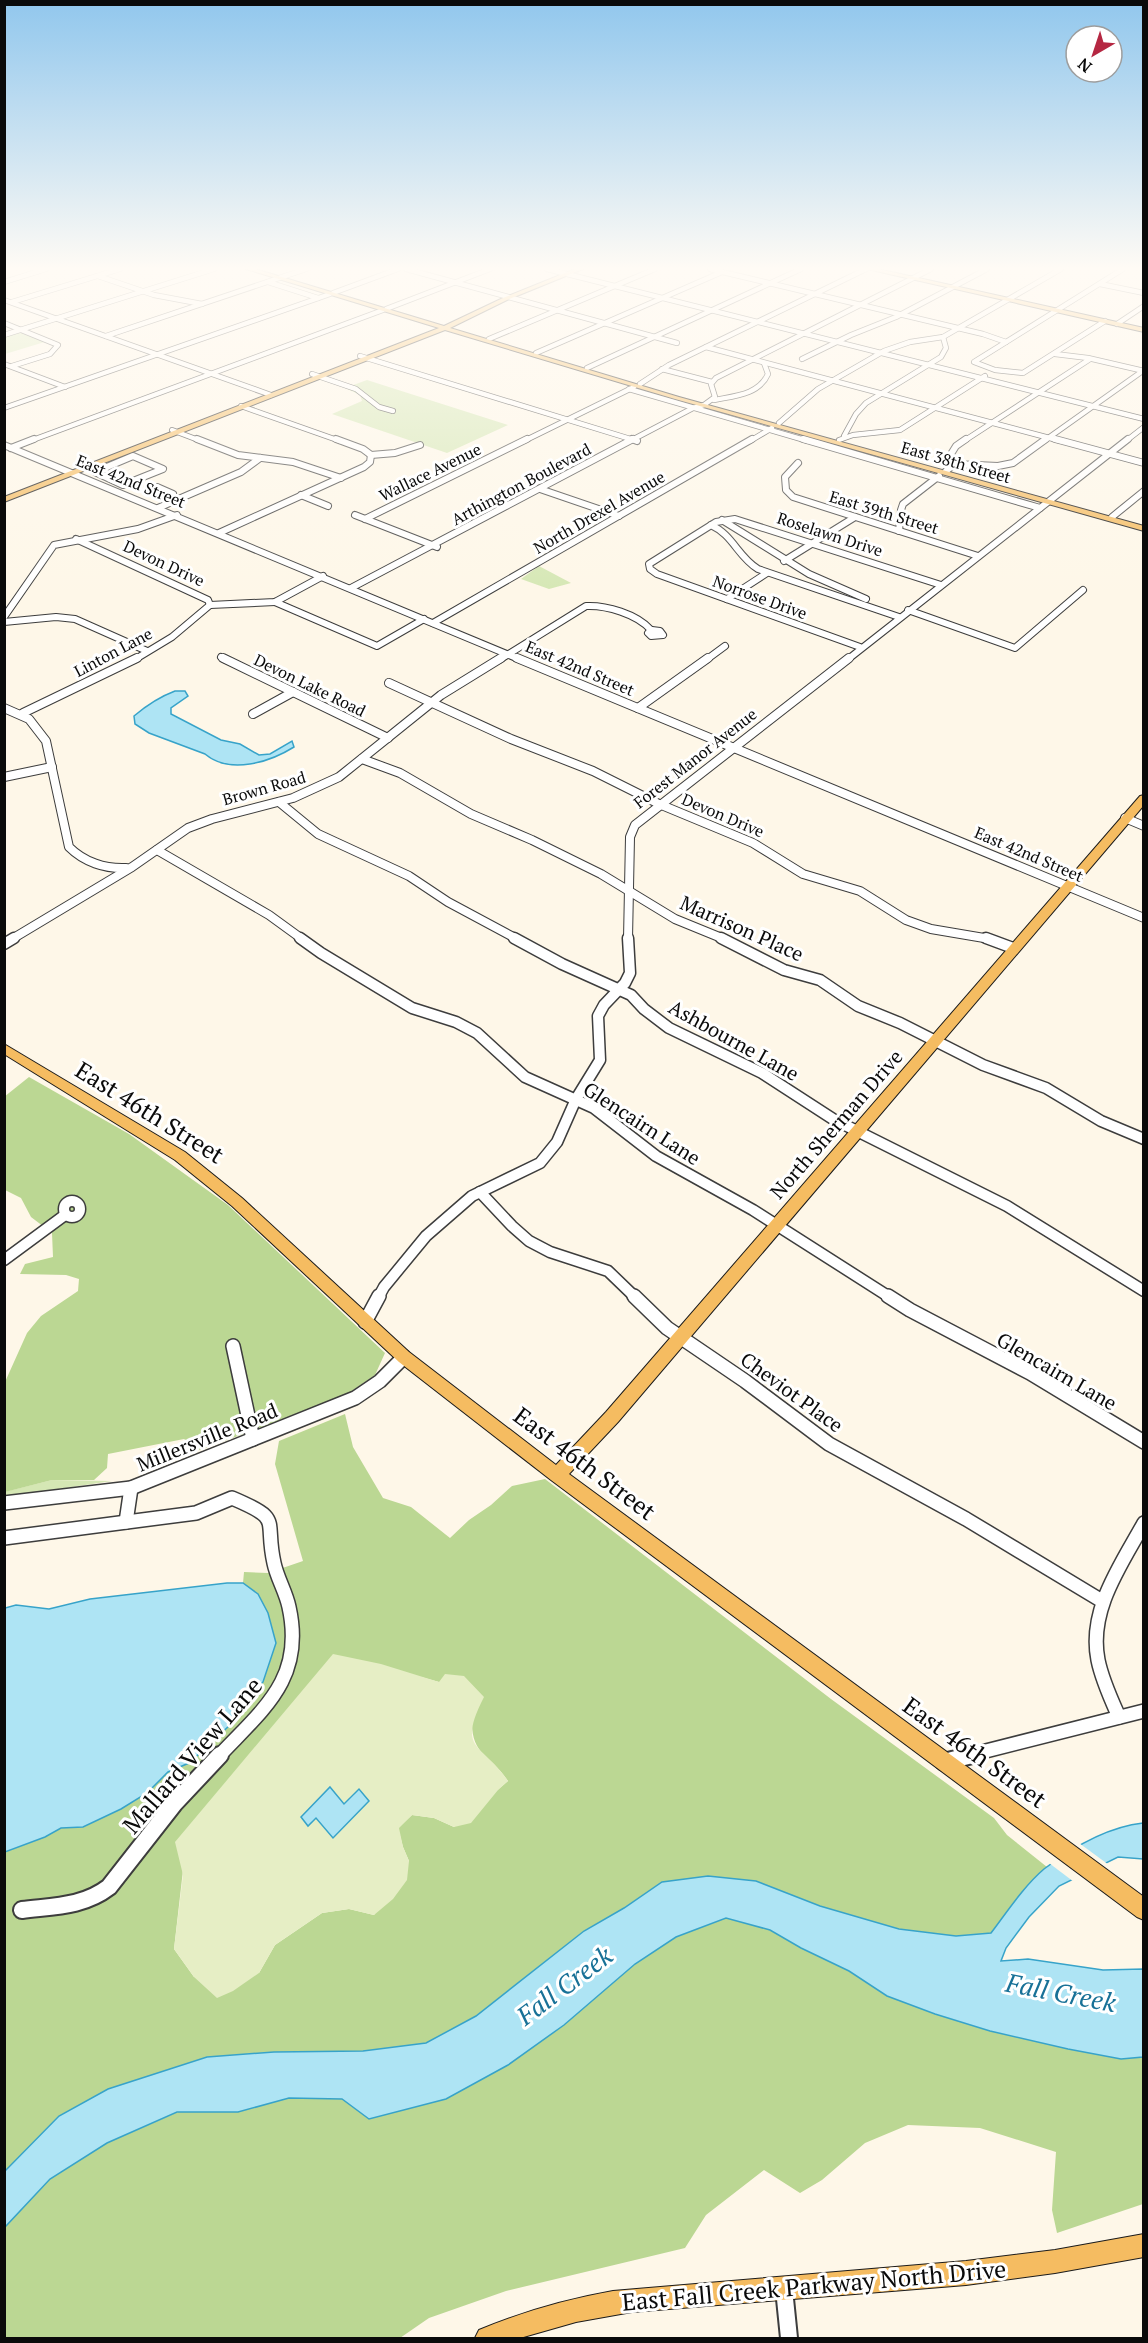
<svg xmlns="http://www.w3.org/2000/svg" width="1148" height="2343" viewBox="0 0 1148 2343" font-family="'PT Serif',serif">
<rect width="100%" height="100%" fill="#fef7e8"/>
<g fill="#d5e7b4">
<polygon points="22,332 48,341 5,354 5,337"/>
<polygon points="367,380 508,425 447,453 332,414 362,401 360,395 345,388"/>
<polygon points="539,566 571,583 549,589 521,579"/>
<polygon points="52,1480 112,1481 5,1497 4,1492"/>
</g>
<g fill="#bbd793" fill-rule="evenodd">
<polygon points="29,1077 129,1134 228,1205 385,1353 375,1375 343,1397 200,1450 184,1439 108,1454 107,1468 94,1480 52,1480 5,1492 5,1382 27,1333 41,1316 78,1291 79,1279 66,1275 20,1274 25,1264 53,1257 52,1233 31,1217 21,1198 5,1190 4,1097"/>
<path d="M345 1414 353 1447 383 1498 411 1507 450 1538 469 1520 491 1505 512 1486 545 1479 831 1699 994 1818 1007 1835 1047 1867 1015 1902 991 1933 956 1936 899 1929 820 1906 756 1881 662 1882 624 1908 584 1931 476 2016 426 2043 363 2051 274 2052 207 2057 159 2073 5 2171V1852L45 1837 61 1828 83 1827 147 1793 168 1772 189 1763 230 1725 263 1682 257 1594 243 1583 244 1572 268 1573 303 1561 275 1464 279 1441ZM421 1677 439 1682 472 1720C471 1756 491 1755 508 1781L454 1827 434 1818 412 1815 398 1828 403 1847 409 1861 374 1915 349 1909 322 1913 275 1945 259 1973 194 1977 174 1949 183 1870Z"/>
<polygon points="726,1918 770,1930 801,1948 849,1971 887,1996 935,2014 990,2031 1068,2049 1121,2059 1143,2057 1143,2204 1057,2233 1052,2210 1056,2152 980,2128 908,2125 865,2143 822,2180 800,2193 764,2170 706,2215 685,2248 506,2291 429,2318 400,2338 5,2338 4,2227 50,2179 107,2143 178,2112 237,2112 289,2098 342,2099 369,2119 508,2065 564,2025 635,1964 676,1937"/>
</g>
<path fill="#e6eec5" d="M333 1654 381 1664 439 1682 445 1674 464 1676 484 1697C456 1752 482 1742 508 1781L498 1790 471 1823 454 1827 434 1818 412 1815 399 1828 403 1847 409 1861 407 1880 393 1899 374 1915 349 1909 322 1913 275 1945 259 1973 233 1991 217 1998 194 1977 174 1949 183 1875 175 1842Z"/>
<g fill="#aee4f4" stroke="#37a3c9" stroke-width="1.5">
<path d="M175 691H185L188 696 171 708V714L221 740 240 744 259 755 270 754 292 741 294 747C270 762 230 775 205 754L149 733 135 724 134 716C147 705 159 697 175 691Z"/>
<polygon points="227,1583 243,1583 258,1594 268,1613 276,1643 263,1682 230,1725 189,1763 168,1772 147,1793 121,1809 83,1827 61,1828 45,1837 5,1852 5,1608 16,1605 49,1609 90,1599"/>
<polygon points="330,1787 344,1804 359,1789 369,1801 333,1838 316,1818 308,1826 301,1817"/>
<path d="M1143 1823V1859L1118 1857 1059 1886 1029 1917 1006 1948 1001 1961 1028 1959 1103 1970 1143 1969V2057L1121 2059 1068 2049 990 2031 935 2014 887 1996 849 1971 801 1948 770 1930 726 1918 676 1937 635 1964 564 2025 508 2065 446 2099 369 2119 342 2099 289 2098 238 2112H177L107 2143 50 2179 5 2227V2171L59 2116 108 2089 207 2057 274 2052 363 2051 426 2043 476 2016 584 1931 624 1908 662 1882 708 1876 756 1881 820 1906 899 1929 956 1936 991 1933C1007 1912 1024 1886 1044 1869 1073 1847 1107 1827 1143 1823Z"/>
</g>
<polygon fill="#fef7e8" points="1079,1843 1109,1865 1074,1882 1049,1863"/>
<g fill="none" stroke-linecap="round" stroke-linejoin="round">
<g stroke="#3d3d3d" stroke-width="6">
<g id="minor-far5">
<polyline points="406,269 677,343"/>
<polyline points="547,269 1144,419"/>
<polyline points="710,269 983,334 1006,342"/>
<polyline points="98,276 154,295 202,304"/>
<polyline points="4,282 46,269"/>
<polyline points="268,282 318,298"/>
<polyline points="1100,284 1144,293"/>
<polyline points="333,293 398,269"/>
<polyline points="4,300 271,395"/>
<polyline points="12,302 120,269"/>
<polyline points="386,309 490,269"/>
<polyline points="1105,321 1023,373 995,370 974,362 1123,269"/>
<polyline points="4,323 58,345 50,354 12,366"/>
<polyline points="1117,324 1144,306"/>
<polyline points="4,335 214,269"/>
<polyline points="106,336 306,269"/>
<polyline points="489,339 655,269"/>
<polyline points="706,347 1061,441"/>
<polyline points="536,353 722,272"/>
<polyline points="1055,354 1088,358 1144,371"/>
<polyline points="360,356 637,441"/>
<polyline points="802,359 851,335 896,317 987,269"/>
<polyline points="4,364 65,387"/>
<polyline points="587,368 801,269"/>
<polyline points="662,369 712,382"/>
<polyline points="312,374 356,389 379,407 393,411"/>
<polyline points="640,384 669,365 866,269"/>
<polyline points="629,389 808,441"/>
<path d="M714 400C734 396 759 395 768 374L764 363"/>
<polyline points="241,406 340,441"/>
<polyline points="4,408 330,294"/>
<polyline points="779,423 818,389 884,351 910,342 943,337 1061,269"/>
<polyline points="172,430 201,441"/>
<polyline points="844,436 856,414 866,403 941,357 946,348 943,337"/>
<polyline points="839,440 853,435 900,430 985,376"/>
<polyline points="30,441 383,310"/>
<polyline points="524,441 634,387"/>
<polyline points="630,441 693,408 704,405 715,397 711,384 716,378 931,269"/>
<polyline points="750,441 772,428"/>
<polyline points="964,441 1090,359"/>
<polyline points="1044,441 1144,370"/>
<polyline points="1126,441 1144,427"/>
</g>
</g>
<g stroke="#3d3d3d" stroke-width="8">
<g id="minor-far4">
<polyline points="197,439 238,455 293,462 341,478"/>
<polyline points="336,439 363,449 371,455"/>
<polyline points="632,439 637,441"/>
<polyline points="803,439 1040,508"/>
<polyline points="1055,439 1144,463"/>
<polyline points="4,445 521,660"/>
<polyline points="11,448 34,439"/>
<polyline points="371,455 395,453 420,445"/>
<polygon points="133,456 163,469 123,485 95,472"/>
<polyline points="798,463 785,477 786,490 793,497 978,556"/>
<polyline points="955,464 998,466 1013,463 1046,439"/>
<polyline points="946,471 955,464 951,454 956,446 966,439"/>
<polyline points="153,488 157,487 173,494"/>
<polyline points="540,489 619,516"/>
<polyline points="301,495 328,506"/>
<polyline points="158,508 241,472 260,458"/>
<polyline points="355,515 437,547"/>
<polyline points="1112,517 1144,491"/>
<polyline points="365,519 527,439"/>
<polyline points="722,520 809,574 866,599"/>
<path d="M711 525C733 535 738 557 758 569L899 617"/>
<polyline points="899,531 901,510 903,504 939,476"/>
<polyline points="219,533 364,467 370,462 371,455"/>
<polyline points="76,539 208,600 210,605"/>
<polyline points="784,561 855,517"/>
<polyline points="351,588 633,439"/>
<polyline points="727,599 767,573"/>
<polyline points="275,602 377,646 424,619"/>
<polyline points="210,605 275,602 323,576"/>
<polyline points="908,610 1015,648 1083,590"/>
<polyline points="4,617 54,545 138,529 177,515"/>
<polyline points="4,622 56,617 75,619 147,651"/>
<polyline points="433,623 752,439"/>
<polygon points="652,630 660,631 663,635 651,636 648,633"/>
<polyline points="860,647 657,574 650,569 649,564 716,522 735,519 941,585"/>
<polyline points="221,657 226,660"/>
<polyline points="134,660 172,637 210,605"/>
<path d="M499 660 586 606C606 605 637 614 651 630"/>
<polyline points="706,660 725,646"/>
<polyline points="847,660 1128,439"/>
</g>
</g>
<g stroke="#3d3d3d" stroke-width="10">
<g id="minor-far3">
<polyline points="223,658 388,738"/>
<polyline points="517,658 1144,918"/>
<polyline points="389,683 511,739 593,771 659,804 753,843 803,874 860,891 906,920 931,929 990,939"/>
<path d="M4 708 29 719 46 741 69 847C84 862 105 869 126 868"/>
<polyline points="638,708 708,658"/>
<polyline points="23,713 137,658"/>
<polyline points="253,714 293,692"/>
<polyline points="362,759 400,773 471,814 532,840 601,874 675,919 724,939"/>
<polyline points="4,777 52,767"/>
<polyline points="279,802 318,834 409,876 448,902 517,939"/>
<polyline points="1125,818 1144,826"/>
<polyline points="157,850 269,915 302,939"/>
<polyline points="12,939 132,867 188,828 212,819 293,798 339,777 441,695 501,658"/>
<polyline points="628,939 630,837 635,825 849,658"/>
</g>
</g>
<g stroke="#3d3d3d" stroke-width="13">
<g id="minor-far2">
<polyline points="300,938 321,953 412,1008 456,1022 477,1033 525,1077 594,1108 656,1156 753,1210 891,1298"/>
<polyline points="514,938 562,964 631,995 644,1009 669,1028 762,1073 833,1119 1007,1206 1144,1291"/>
<polyline points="721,938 784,970 820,980 858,1006 900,1023 983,1065 1046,1088 1101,1121 1144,1139"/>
<polyline points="986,938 1013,948"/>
<polyline points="4,944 14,938"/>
<polyline points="480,1192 512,1226 529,1241 550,1252 608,1271 636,1298"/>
<circle cx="72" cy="1209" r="8"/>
<polyline points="4,1260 65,1215"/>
<polyline points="378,1298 384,1287 426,1236 472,1196 540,1163 557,1142 576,1099 600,1060 598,1016 604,1005 625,983 630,973 628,938"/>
</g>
</g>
<g stroke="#3d3d3d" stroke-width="16">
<g id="minor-far1">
<polyline points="634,1296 667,1328 745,1381 829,1444 966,1519 1102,1601"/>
<polyline points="888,1296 910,1310 1030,1373 1144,1442"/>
<polyline points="365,1322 379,1296"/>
<polyline points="233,1346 253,1439"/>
<polyline points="4,1503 131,1488 355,1398 380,1381 404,1357"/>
<polyline points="126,1522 131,1488"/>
<path d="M4 1538 196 1513 232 1498C284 1520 264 1518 274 1563 277 1578 286 1592 289 1607 305 1679 263 1709 219 1756"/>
<path d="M1119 1717C1111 1699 1102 1680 1098 1660 1088 1610 1121 1565 1144 1523"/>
<polyline points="966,1756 1144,1711"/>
</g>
</g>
<g stroke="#3d3d3d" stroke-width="20">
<g id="minor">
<polyline points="944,1762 972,1755"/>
<path d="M22 1910C53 1906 83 1907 109 1887L174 1804 220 1755"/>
<polyline points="784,2289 789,2338"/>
</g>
</g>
<g stroke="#1b1b1b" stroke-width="2">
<g id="major">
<polygon points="246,269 255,269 444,326 503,298 575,269 583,269 507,300 450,328 679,397 1144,526 1144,531 675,399 445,330 4,502 4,497 439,328"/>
<polygon points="867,269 878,269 1144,328 1144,332"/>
<polygon points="1144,795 1144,805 618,1422 569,1474 1144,1897 1144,1920 1137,1917 551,1480 399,1362 232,1206 175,1160 4,1054 4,1044 185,1152 242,1198 409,1352 556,1465 606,1412 1140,796"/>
<path d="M1144 2234V2257L1055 2273 966 2285 632 2312 576 2322 520 2338H475L479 2330C522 2312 568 2299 613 2291L966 2261 1055 2250Z"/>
</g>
</g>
<use href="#minor-far5" stroke="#fff" stroke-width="4.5"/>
<use href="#minor-far4" stroke="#fff" stroke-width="6"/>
<use href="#minor-far3" stroke="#fff" stroke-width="8"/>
<use href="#minor-far2" stroke="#fff" stroke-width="10"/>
<use href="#minor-far1" stroke="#fff" stroke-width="13"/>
<use href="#minor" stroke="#fff" stroke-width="16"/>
<use href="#major" fill="#f5bc61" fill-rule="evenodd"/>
</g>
<linearGradient id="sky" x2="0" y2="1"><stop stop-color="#91c7ed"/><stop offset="0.45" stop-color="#fffbf5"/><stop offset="1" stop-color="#fffbf5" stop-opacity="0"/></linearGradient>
<rect width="1148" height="597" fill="url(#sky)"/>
<g text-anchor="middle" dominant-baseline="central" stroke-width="6" stroke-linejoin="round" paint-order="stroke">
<g font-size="16" fill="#0a0a0a" stroke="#fff">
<text transform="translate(956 462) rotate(16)">East 38th Street</text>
<text transform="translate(430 472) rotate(-26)">Wallace Avenue</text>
<text transform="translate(131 481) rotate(22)">East 42nd Street</text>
<text transform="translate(521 484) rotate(-28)">Arthington Boulevard</text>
<text transform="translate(599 512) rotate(-30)">North Drexel Avenue</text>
<text transform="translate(884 512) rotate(17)">East 39th Street</text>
<text transform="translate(830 534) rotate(18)">Roselawn Drive</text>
<text transform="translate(164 563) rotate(25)">Devon Drive</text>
<text transform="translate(760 597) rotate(20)">Norrose Drive</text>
<text transform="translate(113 652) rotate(-28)">Linton Lane</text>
<text transform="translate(580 668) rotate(23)">East 42nd Street</text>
<text transform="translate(310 685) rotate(26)">Devon Lake Road</text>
<text transform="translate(695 758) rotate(-38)">Forest Manor Avenue</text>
<text transform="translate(264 788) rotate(-16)">Brown Road</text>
<text transform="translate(723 815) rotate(23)">Devon Drive</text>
<text transform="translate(1029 854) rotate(23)">East 42nd Street</text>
</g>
<g font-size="20" fill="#0a0a0a" stroke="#fff">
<text transform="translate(742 928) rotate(24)">Marrison Place</text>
<text transform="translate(734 1040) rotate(29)">Ashbourne Lane</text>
<text transform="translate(642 1123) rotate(33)">Glencairn Lane</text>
<text transform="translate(836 1124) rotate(-49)">North Sherman Drive</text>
<text transform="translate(1057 1371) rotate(30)">Glencairn Lane</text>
<text transform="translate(792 1392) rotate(36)">Cheviot Place</text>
<text transform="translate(207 1437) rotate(-22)">Millersville Road</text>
</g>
<g font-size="24" fill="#0a0a0a" stroke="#fff">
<text transform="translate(150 1112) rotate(32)">East 46th Street</text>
<text transform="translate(585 1463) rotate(37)">East 46th Street</text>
<text transform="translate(975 1752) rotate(36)">East 46th Street</text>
<text transform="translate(192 1755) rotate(-49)">Mallard View Lane</text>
<text transform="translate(814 2285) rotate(-5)">East Fall Creek Parkway North Drive</text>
</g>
<g font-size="26" font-style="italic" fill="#187197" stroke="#fff">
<text transform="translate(564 1985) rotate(-37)">Fall Creek</text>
<text transform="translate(1061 1992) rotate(11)">Fall Creek</text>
</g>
</g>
<rect width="1148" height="2343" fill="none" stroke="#0a0a0a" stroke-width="12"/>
<g transform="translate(1094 54) rotate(219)"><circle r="28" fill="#ffffff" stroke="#9d9d9d" stroke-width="1.5"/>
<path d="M0-4.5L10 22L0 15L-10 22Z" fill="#b52742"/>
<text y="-9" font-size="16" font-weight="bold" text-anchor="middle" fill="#0a0a0a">N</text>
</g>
</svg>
